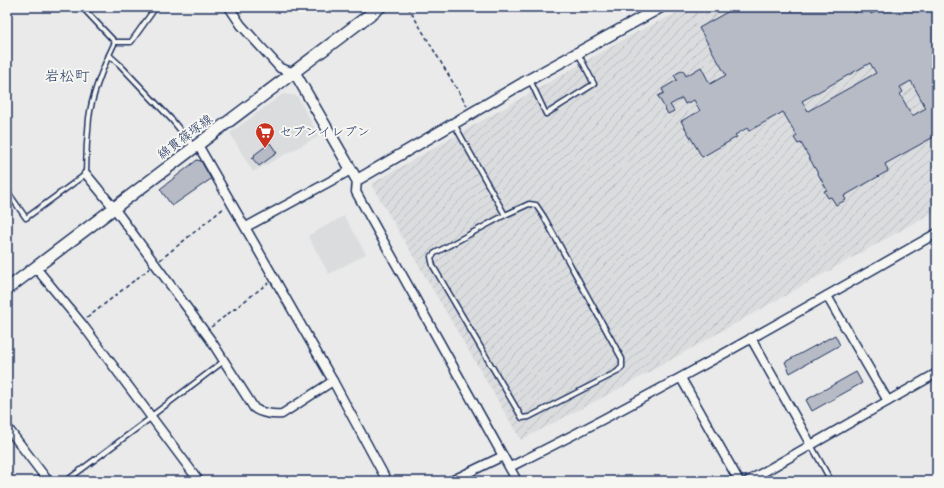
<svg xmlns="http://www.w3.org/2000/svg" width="944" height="488" viewBox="0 0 944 488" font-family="'Balsamiq Sans','Klee One',sans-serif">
<defs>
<pattern id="industrial-furrows" width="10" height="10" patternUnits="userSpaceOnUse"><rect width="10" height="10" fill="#dadcde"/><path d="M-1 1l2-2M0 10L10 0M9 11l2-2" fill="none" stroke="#babdc1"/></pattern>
</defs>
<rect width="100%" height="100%" fill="#e9eae9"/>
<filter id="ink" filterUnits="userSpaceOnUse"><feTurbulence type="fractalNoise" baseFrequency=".025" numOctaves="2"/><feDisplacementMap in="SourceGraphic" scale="8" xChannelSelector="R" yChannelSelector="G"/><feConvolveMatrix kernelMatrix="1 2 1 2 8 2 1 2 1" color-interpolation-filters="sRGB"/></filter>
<g filter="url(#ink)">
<g fill="#dadcde">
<polygon points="283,94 297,96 319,136 253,172 230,133"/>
<polygon points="344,216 366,254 329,274 308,236"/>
</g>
<polygon fill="url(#industrial-furrows)" points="689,7 937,7 937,210 626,385 521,440 371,184 635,33"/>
<g fill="#b6bbc6" stroke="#1b2f5e" fill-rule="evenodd">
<path d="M736 7H850L854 13 867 7 871 14 884 7H937V135L885 164 888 171 844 196 846 200 836 205 831 197 828 198 824 191 827 190 801 143 798 144 794 138 797 136 783 112 749 131 747 128 735 135 737 137 702 157 681 121 700 111 694 100 685 104 682 98 670 105 674 111 668 114 658 96 664 93 662 89 677 80 674 75 683 70 686 76 701 67 710 84 726 75 699 28ZM870 63 876 73 808 111 802 101ZM911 81 926 108 912 116 900 94 903 92 900 87Z"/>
<polygon points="270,143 277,153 259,166 252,158 255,156 254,155"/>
<polygon points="197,160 201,161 211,179 172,206 160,189"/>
<polygon points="835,335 840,345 790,373 785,362"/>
<polygon points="856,372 862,383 812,411 806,400"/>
</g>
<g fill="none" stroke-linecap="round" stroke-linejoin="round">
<g stroke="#1b2f5e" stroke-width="7">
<g id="service">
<polyline points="82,7 115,42 131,42 156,7"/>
<polyline points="109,55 119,64 172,120 194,147"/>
<polyline points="530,80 546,114 594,84 578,53"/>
<polyline points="454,124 505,215"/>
<path d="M7 191 26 218 86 174C86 156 87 137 89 118 92 94 104 65 115 42"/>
<polygon points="529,204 536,205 544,217 622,359 622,367 617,372 529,417 522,418 433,266 431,257 435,253 505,215"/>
<polyline points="811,445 831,481"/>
<polyline points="66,481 148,420 154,414 224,361"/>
</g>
</g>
<g stroke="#1b2f5e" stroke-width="11">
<g id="minor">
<polyline points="229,7 241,25 280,68 295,73"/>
<polyline points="198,145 333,381 387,481"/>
<path d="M86 174 114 208 210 339 254 408C260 413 274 415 282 414L333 381"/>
<polyline points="357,180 356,192 517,481"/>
<polyline points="246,227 351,170"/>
<polyline points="36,268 82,324 199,481"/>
<polyline points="827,296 888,401"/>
<polyline points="751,338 811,445"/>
<polyline points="681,378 739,481"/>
<polyline points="7,427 48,481"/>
<path d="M510 467C655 395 796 313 937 233"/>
<polyline points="451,481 503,456"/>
<polyline points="748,481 937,373"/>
</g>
</g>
<g stroke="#1b2f5e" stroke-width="13">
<polyline id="tertiary" points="295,73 357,180 523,83 661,7"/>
</g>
<g stroke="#1b2f5e" stroke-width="14">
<polyline id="secondary" points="7,289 380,7"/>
</g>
<g stroke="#1b2f5e" stroke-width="1.5" stroke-dasharray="4 3" stroke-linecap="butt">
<polyline points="408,7 467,106"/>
<polyline points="160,260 224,208"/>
<polyline points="87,318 150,268"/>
<polyline points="211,327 268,283"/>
</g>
<use href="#service" stroke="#f6f6f2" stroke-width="4"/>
<use href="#minor" stroke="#f6f6f2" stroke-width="8"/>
<use href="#tertiary" stroke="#f6f6f2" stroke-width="10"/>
<use href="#secondary" stroke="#f6f6f2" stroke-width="11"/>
</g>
</g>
<defs>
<g id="supermarket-pin" transform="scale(1)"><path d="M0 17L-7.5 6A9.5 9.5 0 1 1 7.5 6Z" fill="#c8321e" stroke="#f6f6f2"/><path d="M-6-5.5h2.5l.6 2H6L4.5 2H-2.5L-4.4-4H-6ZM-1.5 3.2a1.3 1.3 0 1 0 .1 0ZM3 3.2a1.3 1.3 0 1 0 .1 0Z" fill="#fff"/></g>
</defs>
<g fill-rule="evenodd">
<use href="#supermarket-pin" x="265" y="132"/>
</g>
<g text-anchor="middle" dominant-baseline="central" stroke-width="4" stroke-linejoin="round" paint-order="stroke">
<g font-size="13" fill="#1b2f5e" stroke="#f6f6f2" text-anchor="start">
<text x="279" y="132">セブンイレブン</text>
</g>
<g font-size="13" fill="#1b2f5e" stroke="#f6f6f2">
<text transform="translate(185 137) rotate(-37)">綿貫篠塚線</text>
</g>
<g font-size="15" fill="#1b2f5e" stroke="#f6f6f2">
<text x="67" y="76">岩松町</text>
</g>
</g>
<rect width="944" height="488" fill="none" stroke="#f6f6f2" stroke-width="24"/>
<rect x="12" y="12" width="920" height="464" fill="none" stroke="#1b2f5e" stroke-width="1.5" filter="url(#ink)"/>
</svg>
